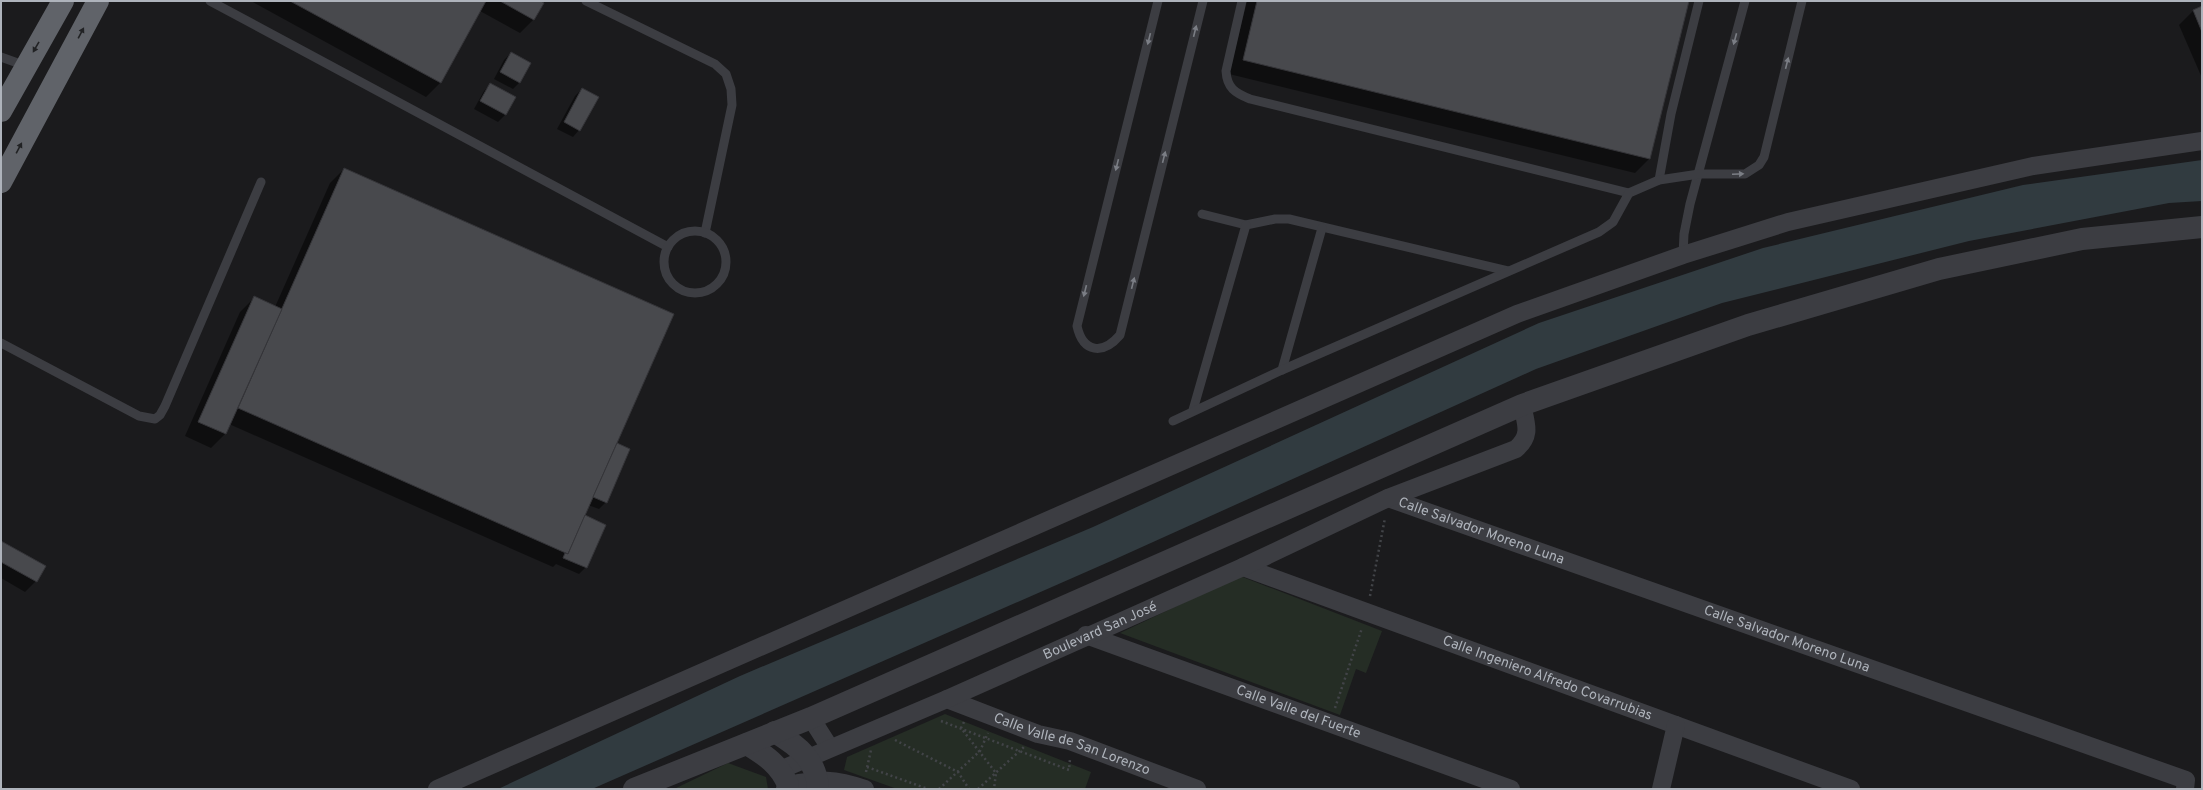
<svg xmlns="http://www.w3.org/2000/svg" width="2203" height="790" viewBox="0 0 2203 790" font-family="Overpass,sans-serif">
<rect width="100%" height="100%" fill="#1b1b1d"/>
<g fill="#252d25">
<polygon points="1240,576 1382,631 1366,673 1356,669 1340,715 1120,633"/>
<polygon points="945,714 1091,772 1085,789 897,789 844,770 847,757"/>
<polygon points="728,763 766,777 768,789 674,789"/>
</g>
<polygon fill="#313b40" points="2202,160 2202,201 2169,203 1969,241 1722,303 1536,369 1111,561 592,789 498,789 740,676 1093,527 1539,323 1763,248 2023,185"/>
<g fill="#0007">
<polygon points="251,1 539,1 534,19 520,33 480,11 440,83 426,97"/>
<polygon points="1247,1 1688,1 1649,159 1635,173 1229,74"/>
<polygon points="2202,8 2202,78 2179,25 2193,11"/>
<polygon points="511,53 520,82 513,89 494,79 504,60"/>
<polygon points="491,84 514,97 505,115 498,122 474,109 484,91"/>
<polygon points="582,89 579,130 573,137 557,129 575,96"/>
<polygon points="344,169 614,448 606,502 599,509 588,505 582,520 586,567 579,574 556,564 553,567 229,424 225,434 211,448 185,436 240,312 254,298 275,307 330,183"/>
<polygon points="1,542 36,581 25,592 1,578"/>
</g>
<g fill="#48494d" stroke="#353539">
<polygon points="290,1 486,1 441,83"/>
<polygon points="500,1 541,1 544,3 534,20"/>
<polygon points="1257,1 1689,1 1650,159 1243,60"/>
<polygon points="2202,6 2202,32 2193,10"/>
<polygon points="511,52 531,63 520,83 500,72"/>
<polygon points="490,83 516,97 506,115 480,101"/>
<polygon points="582,88 599,97 580,131 564,122"/>
<polygon points="344,168 674,314 568,554 238,408"/>
<polygon points="254,296 282,309 226,434 198,422"/>
<polygon points="617,443 630,449 607,503 593,497"/>
<polygon points="585,515 606,525 587,568 563,558 565,553 568,554"/>
<polygon points="1,541 46,566 37,582 1,562"/>
</g>
<g fill="none" stroke-linecap="round" stroke-linejoin="round">
<g stroke="#424448" stroke-width="2.5" stroke-dasharray="2 3" stroke-linecap="butt">
<polyline points="1370,596 1385,518"/>
<polyline points="1335,708 1362,628"/>
<polyline points="941,721 1069,770 1070,759"/>
<polyline points="964,722 961,728 996,773 994,789"/>
<polyline points="895,740 958,772 969,789"/>
<polyline points="867,767 928,789"/>
<polyline points="866,772 871,750"/>
<polyline points="939,789 980,751 988,733"/>
<polyline points="978,789 1024,747"/>
</g>
<g stroke="#3c3d42" stroke-width="9">
<polyline points="210,1 668,247"/>
<polyline points="586,1 715,64 726,74 731,89 732,105 705,233"/>
<path d="M1158 1 1077 326C1083 353 1103 355 1120 335L1203 1"/>
<path d="M1242 1 1226 71C1227 88 1235 93 1250 99L1629 193"/>
<polyline points="1,57 26,66"/>
<polyline points="1659,180 1671,114 1699,1"/>
<polyline points="1202,214 1246,225 1275,219 1289,219 1508,271"/>
<circle cx="695" cy="262" r="31"/>
<polyline points="1683,255 1684,234 1690,204 1745,1"/>
<polyline points="1,343 139,416 155,419 160,415 165,406 261,182"/>
<polyline points="1282,370 1322,228"/>
<polyline points="1193,410 1246,225"/>
<polyline points="1173,421 1282,370 1599,232 1613,222 1629,193 1659,180 1699,174 1745,174 1759,165 1764,157 1802,1"/>
</g>
<g stroke="#3c3d42" stroke-width="18">
<path id="s1" d="M1388 498 2186 780 2185 789"/>
<path id="s2" d="M1243 567 1851 789"/>
<path id="s3" d="M1086 635 1511 789"/>
<path id="s4" d="M947 699 1038 734 1070 741 1197 789"/>
<polyline points="811,718 830,748"/>
<path id="s5" d="M780 770 947 699 1243 567 1388 498 1516 449C1532 435 1526 424 1522 405"/>
<path d="M788 785C820 779 834 778 865 789"/>
<polyline points="437,789 1517,314 1683,255 1788,222 2033,166 2202,141"/>
<polyline points="1661,789 1676,725"/>
</g>
<g stroke="#3c3d42" stroke-width="22">
<path d="M775 732C798 746 817 760 818 789"/>
<path d="M747 744C765 755 780 765 788 785L787 789"/>
<polyline points="634,789 811,718 1522,405 1748,325 1939,269 2082,239 2202,227"/>
</g>
<g stroke="#606369" stroke-width="22">
<polyline points="1,111 63,1"/>
<polyline points="1,182 98,1"/>
</g>
</g>
<defs><path id="oneway-solid" d="M-6-.8H1V-3.2L6.5 0L1 3.2V.8H-6Z"/></defs>
<g fill="#7b7e85">
<use href="#oneway-solid" transform="translate(1195 31) rotate(-76)"/>
<use href="#oneway-solid" transform="translate(1149 39) rotate(104)"/>
<use href="#oneway-solid" transform="translate(1735 39) rotate(105)"/>
<use href="#oneway-solid" transform="translate(1787 63) rotate(-76)"/>
<use href="#oneway-solid" transform="translate(1164 157) rotate(-76)"/>
<use href="#oneway-solid" transform="translate(1117 165) rotate(104)"/>
<use href="#oneway-solid" transform="translate(1738 174) rotate(-3)"/>
<use href="#oneway-solid" transform="translate(1133 283) rotate(-76)"/>
<use href="#oneway-solid" transform="translate(1085 291) rotate(104)"/>
</g>
<g fill="#212224">
<use href="#oneway-solid" transform="translate(81 33) rotate(-62)"/>
<use href="#oneway-solid" transform="translate(36 47) rotate(120)"/>
<use href="#oneway-solid" transform="translate(19 148) rotate(-62)"/>
</g>
<g text-anchor="middle" dominant-baseline="central" stroke-width="4" stroke-linejoin="round" paint-order="stroke">
<g font-size="14" fill="#aeb3bb" stroke="#161618">
<text stroke="none"><textPath href="#s1" startOffset="99">Calle Salvador Moreno Luna</textPath></text>
<text stroke="none"><textPath href="#s5" startOffset="349">Boulevard San José</textPath></text>
<text stroke="none"><textPath href="#s1" startOffset="423">Calle Salvador Moreno Luna</textPath></text>
<text stroke="none"><textPath href="#s2" startOffset="324">Calle Ingeniero Alfredo Covarrubias</textPath></text>
<text stroke="none"><textPath href="#s3" startOffset="226">Calle Valle del Fuerte</textPath></text>
<text stroke="none"><textPath href="#s4" startOffset="133">Calle Valle de San Lorenzo</textPath></text>
</g>
</g>
<rect width="2203" height="790" fill="none" stroke="#aeb3bb" stroke-width="4"/>
</svg>
